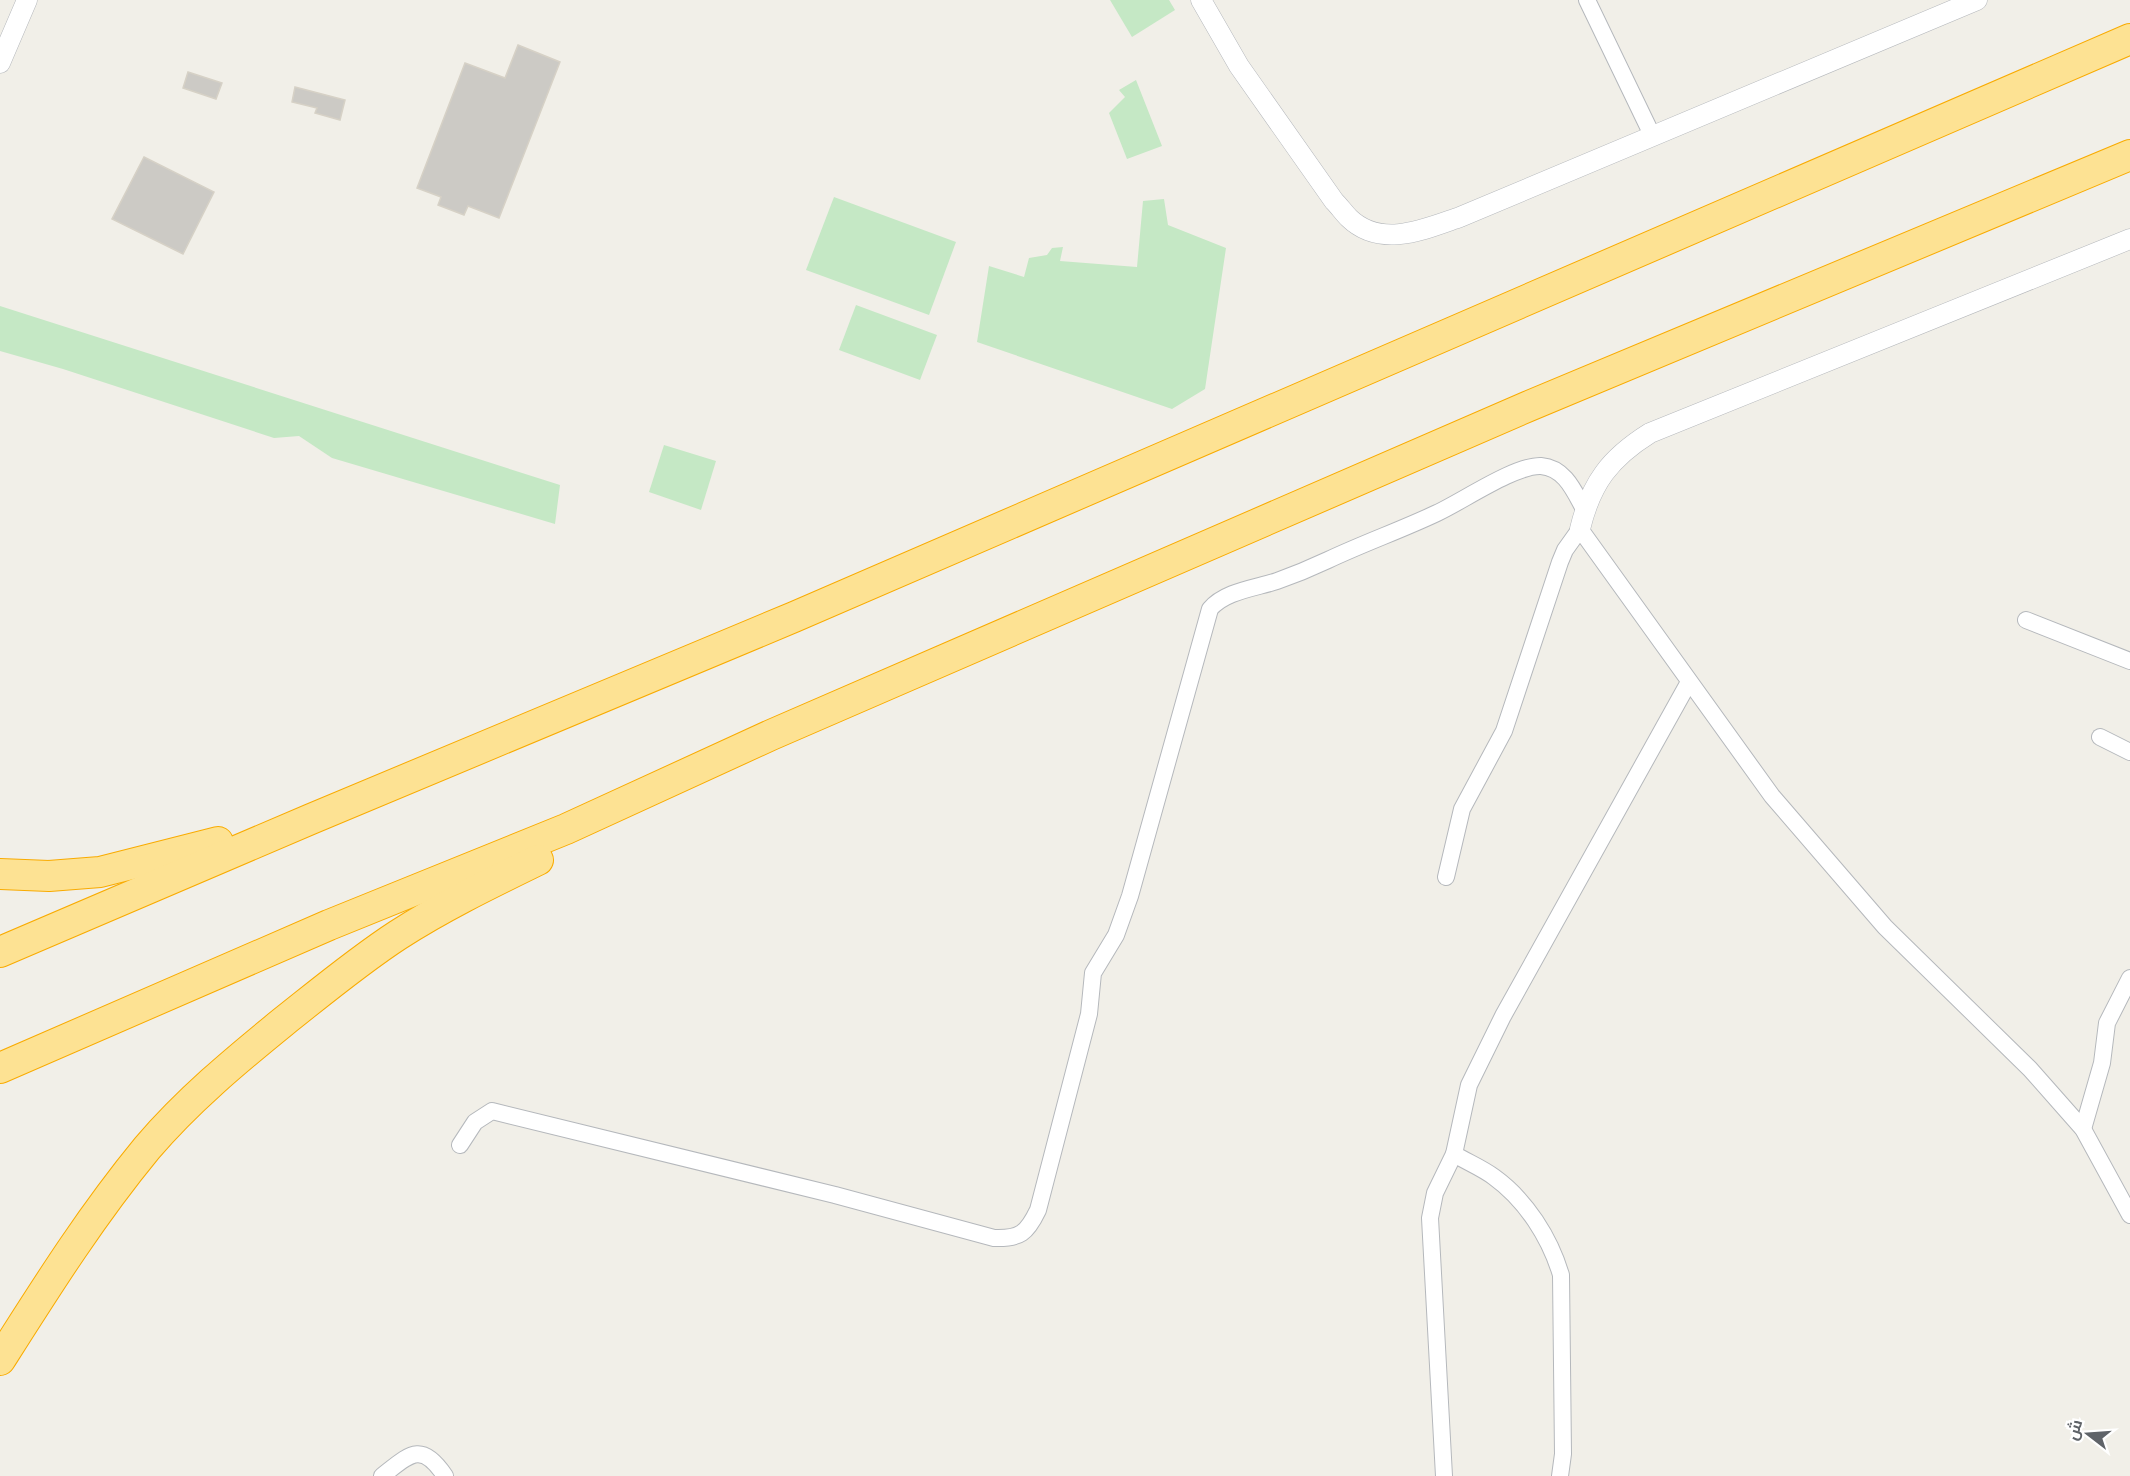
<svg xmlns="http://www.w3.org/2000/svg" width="2130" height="1476" viewBox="0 0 2130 1476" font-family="'Public Sans',Cairo,sans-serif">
<rect width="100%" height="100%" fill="#f1efe8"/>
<g fill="#c5e8c5">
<polygon points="1110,0 1169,0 1175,10 1132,37"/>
<polygon points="1136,80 1162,146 1127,159 1109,113 1125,97 1119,90"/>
<polygon points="834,197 956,242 929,315 806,270"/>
<polygon points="1164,199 1168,225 1226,248 1205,389 1172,409 977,342 989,266 1024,277 1029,258 1047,255 1052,248 1063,247 1060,261 1137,267 1143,201"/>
<polygon points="856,305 937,335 920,380 839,350"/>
<polygon points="0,306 560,485 555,524 332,458 299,436 274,438 63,369 0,351"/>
<polygon points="664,445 716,461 701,510 649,492"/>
</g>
<g fill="#cccac5" stroke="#d6d1c6" stroke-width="1.5">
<polygon points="518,45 560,62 499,218 468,206 464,215 438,205 441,197 417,188 465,63 505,78"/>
<polygon points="188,72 222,83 216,99 183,88"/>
<polygon points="295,87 345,100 340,120 315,113 317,108 292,102"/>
<polygon points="144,157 214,192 183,254 112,219"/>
</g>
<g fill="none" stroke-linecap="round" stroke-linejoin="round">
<g stroke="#b5b8bc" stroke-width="18">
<g id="minor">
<polyline points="1587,0 1653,137"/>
<polyline points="2026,620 2130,661"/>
<polyline points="2100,737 2130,752"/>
<polyline points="1446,877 1462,809 1504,731 1560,562 1565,550 1580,529 1772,796 1885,927 2030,1069 2083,1129 2130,1215"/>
<polyline points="2083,1129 2102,1063 2107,1023 2130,978"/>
<path d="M460 1145 475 1122 492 1111 835 1195 994 1238C1020 1239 1027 1233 1038 1210L1089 1014 1093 973 1116 935 1130 896 1210 609C1225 591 1256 588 1277 581 1294 575 1311 568 1328 560 1364 543 1401 530 1437 513 1463 501 1515 465 1541 466 1565 468 1574 491 1584 509"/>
<path d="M1454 1154C1467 1162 1482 1168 1494 1177 1526 1200 1550 1238 1561 1275L1563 1454 1560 1476"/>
<path d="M382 1476C409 1455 421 1440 445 1476"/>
<polyline points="1444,1476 1430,1218 1435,1193 1454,1154 1469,1085 1503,1016 1689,682"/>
</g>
</g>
<g stroke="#b5b8bc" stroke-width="21">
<g id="tertiary">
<path d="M1201 0 1239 66 1334 201C1339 206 1344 213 1349 218 1381 249 1425 229 1460 217L1977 0"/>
<polyline points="0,63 27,0"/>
<path d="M1580 529C1591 483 1610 458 1650 433L2130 239"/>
</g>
</g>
<g stroke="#f9ab00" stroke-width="32">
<g id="motorway">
<polyline points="0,874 49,876 100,872 218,842"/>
<polyline points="0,952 311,819 794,617 2130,39"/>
<polyline points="0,1068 329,925 566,829 771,735 1529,406 2130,155"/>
<path d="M0 1360C47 1286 91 1216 147 1148 187 1101 235 1061 283 1022 321 992 358 961 398 935 443 906 491 883 538 860"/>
</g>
</g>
<use href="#minor" stroke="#fff" stroke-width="16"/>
<use href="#tertiary" stroke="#fff" stroke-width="20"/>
<use href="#motorway" stroke="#fde293" stroke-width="30"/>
</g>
<g transform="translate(2088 1434) rotate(287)" stroke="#ffffff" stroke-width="4.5" paint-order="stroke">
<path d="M0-4.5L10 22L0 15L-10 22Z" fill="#5f6368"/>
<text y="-9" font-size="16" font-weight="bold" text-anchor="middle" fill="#5f6368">ش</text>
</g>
</svg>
